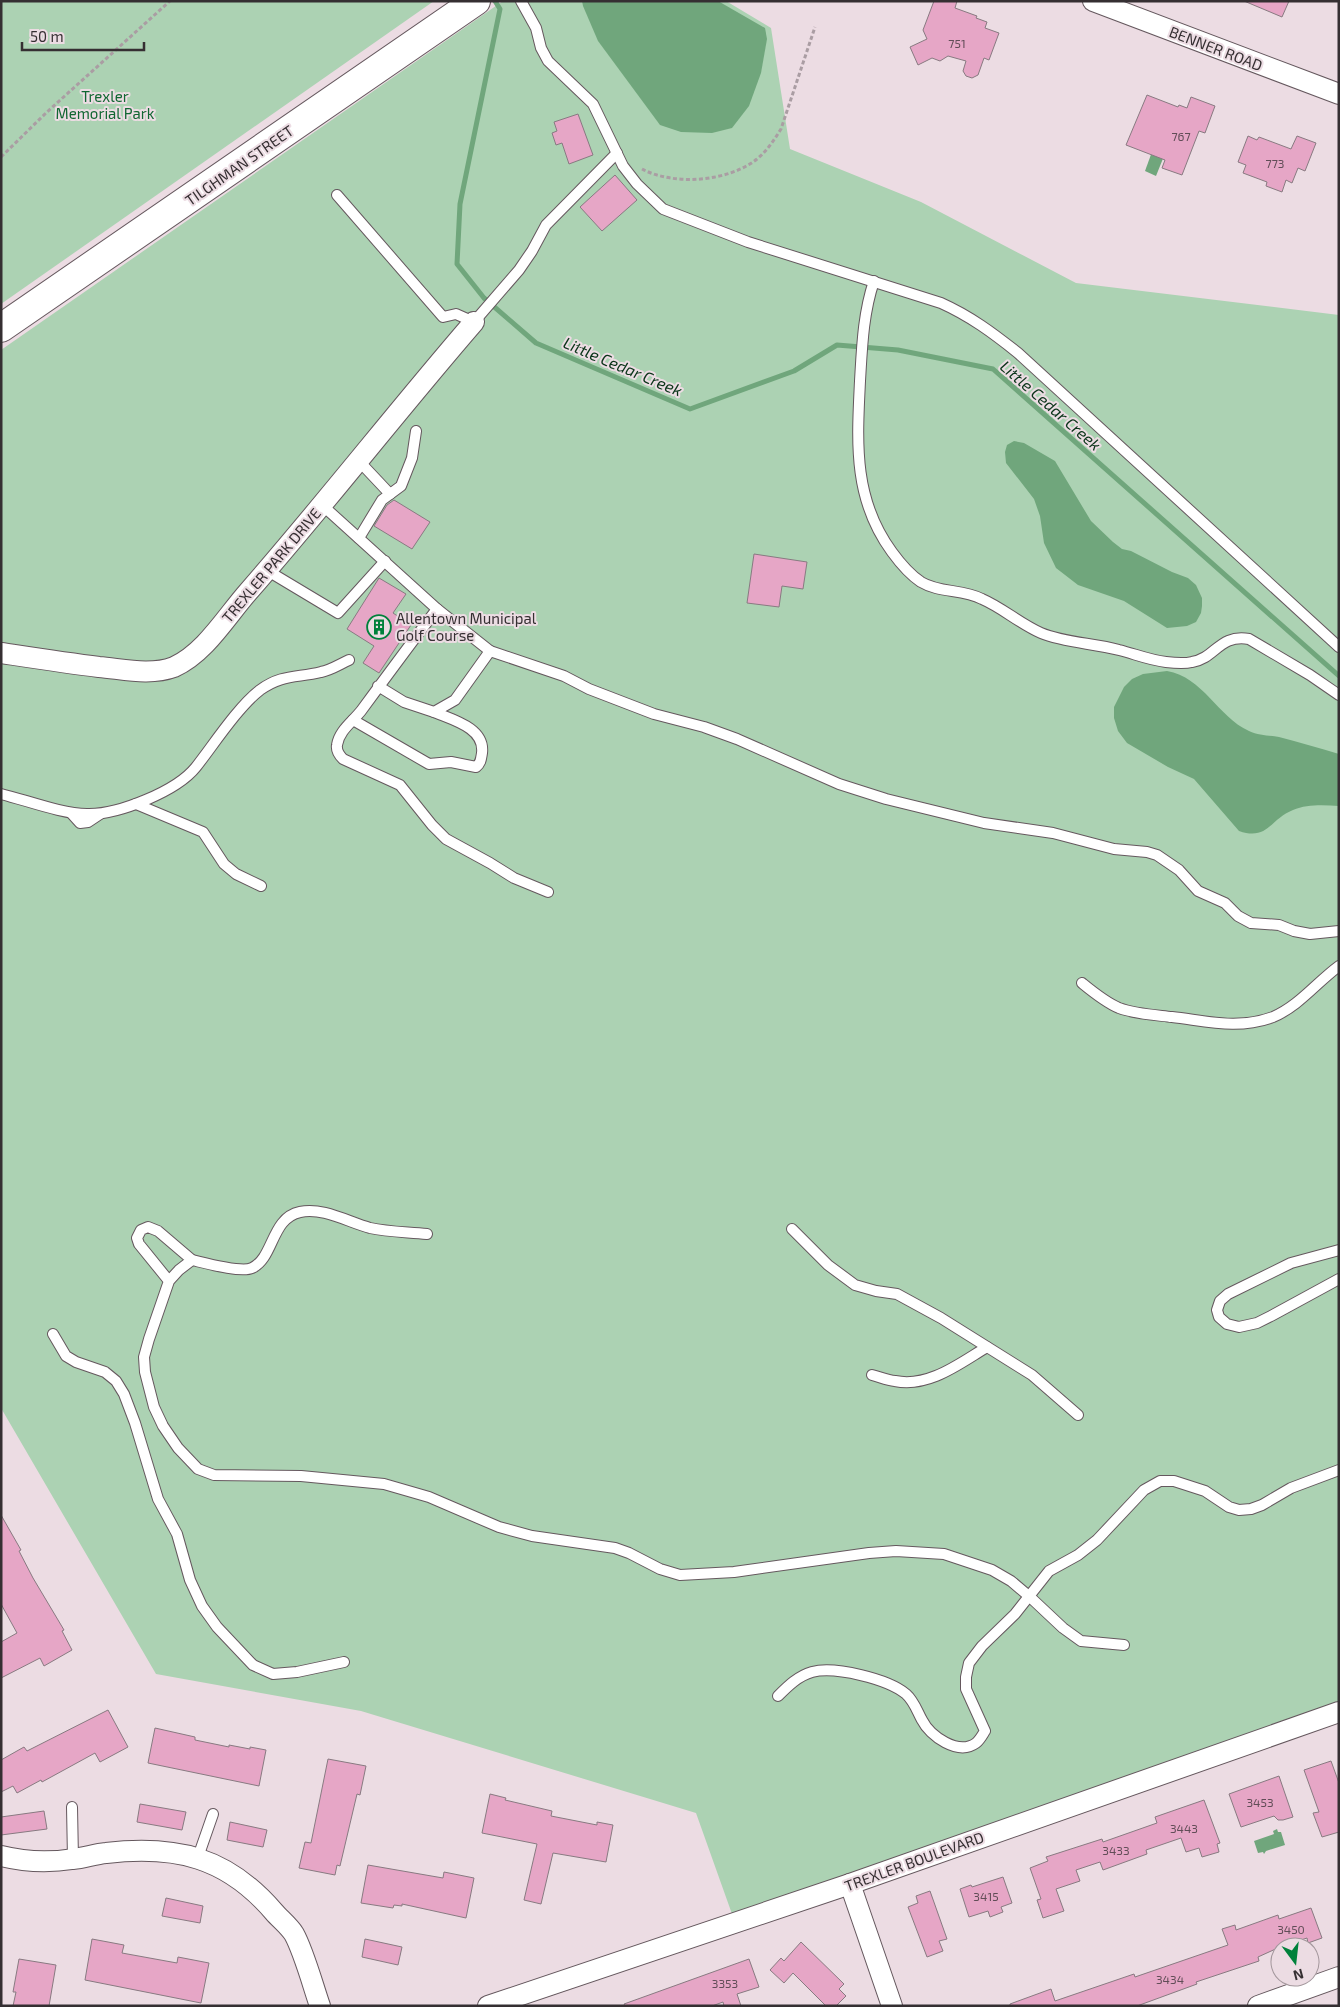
<svg xmlns="http://www.w3.org/2000/svg" width="1340" height="2007" viewBox="0 0 1340 2007" font-family="'Exo 2',sans-serif">
<rect width="100%" height="100%" fill="#ecdce3"/>
<g fill="#acd2b3">
<polygon points="1,1 434,1 1,304"/>
<polygon points="503,1 726,1 771,28 790,149 921,202 1076,283 1339,315 1339,1705 732,1914 696,1813 361,1711 156,1674 1,1408 1,350"/>
</g>
<g fill="#70a67c">
<polygon points="582,1 718,1 765,28 767,39 761,73 749,106 732,128 712,133 681,132 660,125 598,41 583,6"/>
<polygon points="1153,149 1166,151 1156,176 1145,171"/>
<polygon points="1014,441 1024,443 1055,461 1091,521 1113,542 1122,549 1131,551 1172,572 1188,578 1196,585 1202,598 1202,606 1201,613 1196,622 1187,626 1167,628 1124,601 1078,585 1056,568 1044,543 1040,516 1034,499 1006,463 1005,452 1007,445"/>
<path d="M1167 671C1203 677 1218 717 1249 731 1259 736 1269 735 1279 737 1299 742 1319 748 1339 754V806C1324 805 1307 804 1293 810 1270 819 1268 841 1239 831L1194 779 1168 767 1127 743 1118 731 1114 718V707L1124 687 1132 679 1143 674Z"/>
<polygon points="1277,1829 1278,1832 1281,1832 1285,1845 1266,1851 1264,1854 1263,1852 1258,1853 1254,1841 1274,1834 1273,1831"/>
</g>
<g fill="none" stroke-linecap="round" stroke-linejoin="round">
<polyline stroke="#70a67c" stroke-width="5" points="495,1 500,9 460,204 457,264 484,298 536,343 690,409 794,371 837,345 898,350 993,369 1339,676"/>
</g>
<g fill="#e6a6c6" stroke="#887a81">
<polygon points="934,1 957,1 955,8 977,16 976,18 987,22 985,28 999,33 989,60 984,58 978,75 972,78 966,76 963,71 966,61 948,56 940,61 932,58 918,65 910,47 927,39 923,30"/>
<polygon points="1244,1 1289,1 1282,17"/>
<polygon points="1147,95 1178,107 1179,105 1187,108 1191,97 1215,106 1205,133 1199,131 1182,175 1162,168 1165,160 1126,145"/>
<polygon points="578,114 593,155 569,164 562,143 556,145 552,133 557,131 554,122"/>
<polygon points="1248,136 1257,140 1259,137 1291,149 1297,136 1316,143 1305,171 1298,168 1292,183 1286,180 1282,192 1266,186 1267,182 1243,173 1246,165 1238,162"/>
<polygon points="615,175 637,200 602,231 580,207"/>
<polygon points="394,500 430,522 412,549 374,526 387,505"/>
<polygon points="754,554 807,562 803,589 782,586 779,607 747,603"/>
<polygon points="379,578 406,594 393,613 411,625 379,673 363,663 374,646 347,629"/>
<polygon points="1,1515 21,1550 19,1551 33,1578 64,1630 62,1631 72,1650 44,1666 40,1658 1,1678 1,1642 17,1633 1,1604"/>
<polygon points="108,1710 128,1747 100,1762 95,1753 42,1782 41,1780 17,1793 13,1786 1,1792 1,1760 24,1747 27,1751"/>
<polygon points="155,1728 195,1737 195,1740 229,1747 229,1745 250,1749 250,1747 266,1750 259,1786 148,1763"/>
<polygon points="328,1759 366,1766 360,1795 357,1794 340,1866 337,1865 335,1875 299,1868 305,1842 311,1843"/>
<polygon points="1331,1761 1339,1783 1339,1832 1322,1837 1313,1813 1319,1812 1304,1770"/>
<polygon points="1279,1776 1293,1817 1283,1820 1278,1820 1274,1816 1241,1827 1229,1794"/>
<polygon points="490,1794 506,1798 505,1800 552,1811 551,1816 597,1825 597,1822 613,1825 606,1862 553,1853 541,1904 524,1900 537,1844 482,1833"/>
<polygon points="1204,1800 1220,1843 1217,1844 1219,1852 1202,1857 1199,1848 1186,1852 1181,1838 1146,1850 1147,1854 1103,1870 1100,1862 1076,1870 1080,1881 1056,1889 1064,1911 1043,1918 1037,1900 1041,1899 1030,1868 1048,1861 1046,1857 1102,1839 1103,1842 1157,1823 1155,1817"/>
<polygon points="140,1804 186,1812 182,1830 137,1822"/>
<polygon points="44,1811 47,1829 1,1835 1,1817"/>
<polygon points="230,1822 267,1830 263,1847 227,1840"/>
<polygon points="368,1865 443,1878 444,1872 474,1878 466,1918 402,1904 402,1906 394,1905 393,1908 361,1903"/>
<polygon points="1003,1877 1012,1903 1001,1907 1003,1912 990,1917 988,1911 969,1917 960,1889 971,1885 972,1887"/>
<polygon points="930,1891 947,1939 939,1941 943,1951 927,1957 908,1907 918,1903 916,1896"/>
<polygon points="166,1898 203,1906 200,1923 162,1916"/>
<polygon points="1311,1908 1322,1938 1308,1943 1307,1938 1280,1947 1258,1957 1259,1961 1196,1982 1197,1984 1137,2006 1010,2006 1010,2004 1051,1989 1055,2001 1134,1974 1135,1977 1228,1945 1222,1929 1235,1925 1236,1930 1278,1915 1279,1919"/>
<polygon points="92,1939 124,1945 122,1953 177,1963 178,1957 209,1963 201,2003 85,1980"/>
<polygon points="365,1939 402,1947 398,1965 362,1957"/>
<polygon points="801,1942 844,1984 839,1989 846,1996 836,2006 826,2006 793,1973 784,1983 770,1970 781,1958 784,1961"/>
<polygon points="19,1959 56,1965 49,2006 13,2006 16,1992 13,1992"/>
<polygon points="749,1959 759,1987 737,1994 741,2006 724,2006 723,2002 712,2006 625,2006 624,2004"/>
</g>
<g fill="none" stroke-linecap="round" stroke-linejoin="round">
<g stroke="#65585e" stroke-width="12">
<g id="lane">
<path d="M521 1 536 28 541 48 548 61 593 104 623 166 637 184 663 209 748 242 941 303C970 316 993 333 1018 353L1339 647"/>
<polyline points="337,195 443,317 456,314 474,322 519,270 532,251 546,225 617,153"/>
<path d="M874 281C863 314 862 347 860 381 857 443 853 499 892 552 900 563 909 574 921 582 939 593 963 589 982 599 1003 608 1020 624 1041 633 1065 643 1094 643 1119 650 1135 654 1149 660 1166 662 1174 663 1184 664 1192 662 1216 658 1219 634 1249 639L1310 675 1339 695"/>
<polyline points="358,460 390,494"/>
<polyline points="321,504 437,609"/>
<polyline points="359,538 382,500 401,486 412,458 416,431"/>
<polyline points="268,571 338,613 385,561"/>
<polyline points="490,651 564,676 589,689 654,714 704,727 737,739 839,784 886,799 984,823 1053,833 1114,849 1147,852 1157,855 1179,870 1198,891 1225,903 1238,916 1251,923 1279,925 1294,931 1310,934 1339,931"/>
<path d="M378 686 404 702 434 712 455 700 490 651 437 609C411 643 386 677 361 711 352 722 339 731 337 745 336 751 339 755 343 759L400 785 432 825 446 839 490 863 514 878 548 892"/>
<path d="M353 720 429 764 451 762 476 767C481 763 481 759 482 753 485 728 453 720 434 712"/>
<path d="M1 794C26 800 62 814 87 814 118 815 177 791 196 767 214 744 238 707 260 690 282 674 297 678 321 672 331 670 340 664 349 660"/>
<polyline points="136,804 203,832 224,864 236,874 261,886"/>
<polyline points="71,813 80,823 88,822 100,814"/>
<path d="M1082 983C1093 992 1105 1002 1119 1008 1135 1014 1155 1015 1172 1017 1207 1021 1238 1030 1273 1017 1299 1006 1317 982 1339 966"/>
<polyline points="792,1229 828,1265 855,1285 876,1291 897,1294 941,1318 1032,1375 1078,1415"/>
<polyline points="1339,1250 1291,1263 1228,1294 1220,1301 1217,1310 1219,1317 1227,1324 1239,1327 1257,1323 1271,1316 1339,1279"/>
<path d="M192 1260C205 1263 241 1273 252 1268 274 1258 271 1218 300 1212 323 1207 348 1222 370 1228 388 1232 408 1232 427 1234"/>
<polyline points="169,1281 179,1270 192,1260 158,1231 148,1227 141,1230 137,1238 139,1244 169,1281 149,1339 144,1357 145,1372 154,1407 163,1426 178,1448 198,1469 214,1475 301,1476 384,1484 429,1497 499,1527 532,1536 615,1548 629,1553 660,1569 680,1575 734,1572 869,1553 896,1551 944,1554 992,1570 1011,1581 1030,1597 1063,1628 1081,1641 1124,1645"/>
<polyline points="53,1334 66,1356 76,1362 105,1372 116,1381 124,1394 135,1423 158,1499 177,1534 190,1580 202,1606 217,1627 253,1665 273,1674 297,1672 344,1662"/>
<path d="M872 1375C880 1377 887 1380 895 1381 929 1388 960 1363 987 1347"/>
<path d="M778 1696C788 1686 798 1676 812 1672 835 1666 888 1679 906 1694 914 1701 917 1711 922 1720 930 1736 958 1756 976 1743 980 1740 983 1734 985 1731L966 1689V1677L969 1663 982 1646 1015 1614 1049 1571 1078 1555 1097 1540 1144 1490 1160 1481H1174L1205 1491 1229 1507 1239 1510 1251 1509 1262 1505 1291 1488 1339 1470"/>
<polyline points="72,1807 73,1859"/>
<polyline points="198,1857 213,1814"/>
</g>
</g>
<g stroke="#65585e" stroke-width="22">
<g id="street">
<polyline points="1093,1 1339,94"/>
<path d="M1 653C34 658 66 663 99 667 123 669 150 676 174 667 205 653 226 617 248 592 325 504 397 411 474 322"/>
<path d="M1 1856C25 1862 48 1863 73 1859 84 1858 95 1854 106 1853 176 1845 227 1857 274 1912 280 1919 289 1926 294 1934 304 1952 313 1986 320 2006"/>
<polyline points="850,1884 892,2006"/>
<polyline points="488,2006 850,1884 1339,1712"/>
<polyline points="1258,2006 1339,1977"/>
</g>
</g>
<g stroke="#65585e" stroke-width="30">
<polyline id="primary" points="1,328 476,1"/>
</g>
<g stroke="#aa9da3" stroke-width="3" stroke-dasharray="4 2.5" stroke-linecap="butt">
<polyline points="1,157 47,112 170,1"/>
<path d="M642 169C674 186 728 182 757 159 767 151 774 140 781 129L815 27"/>
</g>
<use href="#lane" stroke="#fff" stroke-width="10"/>
<use href="#street" stroke="#fff" stroke-width="20"/>
<use href="#primary" stroke="#fff" stroke-width="28"/>
</g>
<defs>
<g id="building-ring" transform="scale(1.25)"><circle r="9.5" fill="#ecdce3" stroke="#00813b" stroke-width="1.5"/><path d="M-4-6H4V6H1V3H-1V6H-4ZM-2.5-4.3h1.7v1.8h-1.7ZM.8-4.3h1.7v1.8H.8ZM-2.5-1h1.7V.8h-1.7ZM.8-1h1.7V.8H.8Z" fill="#00813b"/></g>
</defs>
<g fill-rule="evenodd">
<use href="#building-ring" x="379" y="627"/>
</g>
<g text-anchor="middle" dominant-baseline="central" stroke-width="4" stroke-linejoin="round" paint-order="stroke">
<g font-size="12" fill="#614d57">
<text x="957" y="43">751</text>
<text x="1181" y="136">767</text>
<text x="1275" y="163">773</text>
<text x="1260" y="1802">3453</text>
<text x="1184" y="1828">3443</text>
<text x="1116" y="1850">3433</text>
<text x="986" y="1896">3415</text>
<text x="1291" y="1929">3450</text>
<text x="1170" y="1979">3434</text>
<text x="725" y="1983">3353</text>
</g>
<g font-size="15" fill="#352f32" stroke="#ecdce3">
<text transform="translate(1216 48) rotate(21)">BENNER ROAD</text>
<text transform="translate(239 165) rotate(-35)">TILGHMAN STREET</text>
<text transform="translate(271 565) rotate(-50)">TREXLER PARK DRIVE</text>
<text transform="translate(914 1861) rotate(-20)">TREXLER BOULEVARD</text>
</g>
<g font-size="15" fill="#116732" stroke="#ecdce3">
<text x="105" y="96">Trexler<tspan x="105" dy="17">Memorial Park</tspan></text>
</g>
<g font-size="15" fill="#352f32" stroke="#ecdce3" text-anchor="start">
<text x="396" y="618">Allentown Municipal<tspan x="396" dy="17">Golf Course</tspan></text>
</g>
<g font-size="16" font-style="italic" fill="#093418" stroke="#ecdce3">
<text transform="translate(623 366) rotate(23)">Little Cedar Creek</text>
<text transform="translate(1051 405) rotate(41)">Little Cedar Creek</text>
</g>
</g>
<rect width="1340" height="2007" fill="none" stroke="#352f32" stroke-width="5"/>
<g transform="translate(1295 1962) rotate(165)"><circle r="24" fill="#ecdce3" stroke="#a3979c"/>
<path d="M0-4L9 19L0 12L-9 19Z" fill="#00813b"/>
<text y="-8" font-size="14" font-weight="bold" text-anchor="middle" fill="#352f32">N</text>
</g>
<path d="M22 42v8h122v-8" fill="none" stroke="#352f32" stroke-width="2.5"/>
<text x="30" y="42" font-size="15" fill="#352f32" stroke="#ecdce3" stroke-width="4" paint-order="stroke">50 m</text>
</svg>
